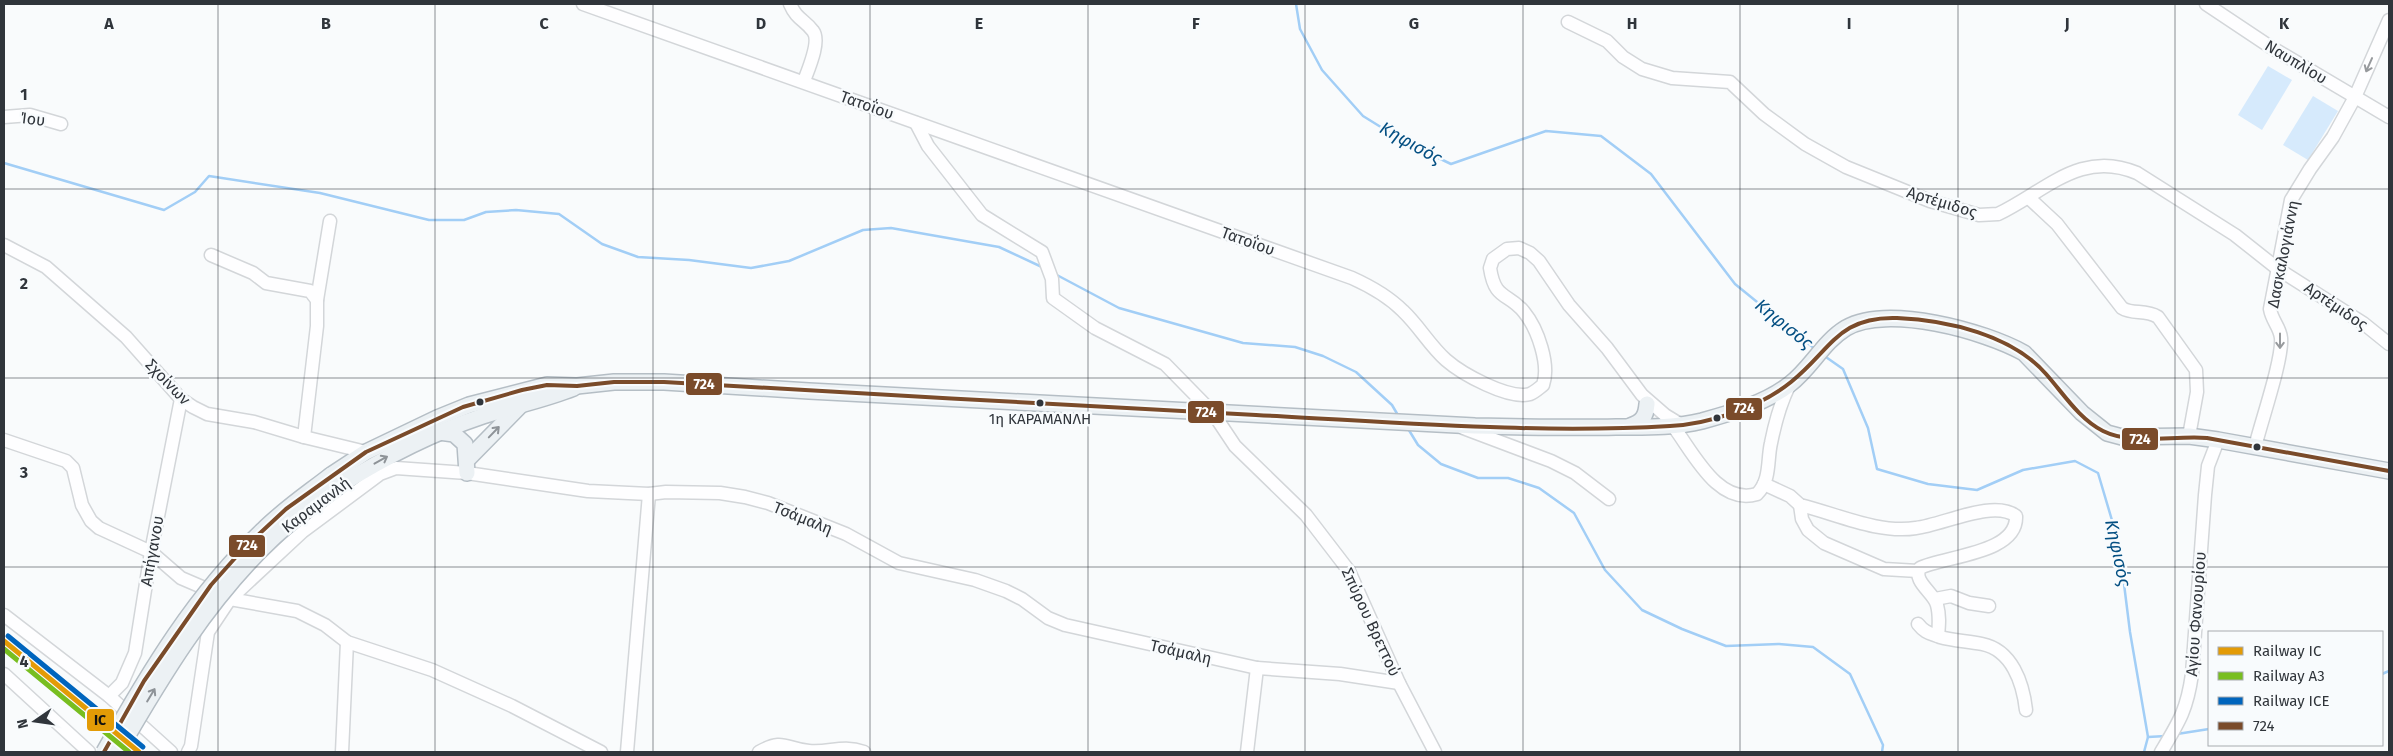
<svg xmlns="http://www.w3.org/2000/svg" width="2393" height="756" viewBox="0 0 2393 756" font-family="'Fira Sans',sans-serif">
<rect width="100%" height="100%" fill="#f9fbfc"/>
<g fill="#d6eafc">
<polygon points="2268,66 2292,80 2262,130 2238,115"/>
<polygon points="2313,96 2338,111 2308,160 2283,145"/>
</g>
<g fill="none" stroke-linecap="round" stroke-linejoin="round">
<g stroke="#a2cef6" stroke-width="2.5">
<polyline points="1296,4 1300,29 1322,70 1363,116 1405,142 1451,164 1546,131 1601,136 1651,174 1735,284 1815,349"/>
<polyline points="4,163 164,210 195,192 209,176 320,193 429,220 464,220 486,212 516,210 559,214 602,244 638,257 689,260 751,268 789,261 863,230 891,228 999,247 1044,268"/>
<polyline points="1055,274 1119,308 1243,343 1295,347 1323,356 1356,372 1392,405 1399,417"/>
<polyline points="1823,355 1843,369 1868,428 1877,469 1928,484 1977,490 2023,470 2075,461 2098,473 2119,544 2130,632 2148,737 2166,736"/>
<polyline points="1407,427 1418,445 1441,464 1478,478 1508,478 1539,488 1574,513 1605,570 1642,610 1682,629 1726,646 1779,644 1813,647 1850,674 1883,745 1882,752"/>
<polyline points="2382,674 2389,671"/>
<polyline points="2177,734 2209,729"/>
<polyline points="2144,752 2148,737"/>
</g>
<g stroke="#d3d6d9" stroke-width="15">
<g id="minor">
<path d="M583 4 1352 278C1372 287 1388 296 1403 311 1419 326 1430 346 1446 360 1462 374 1509 400 1530 394 1535 392 1539 388 1543 385 1550 365 1538 329 1524 312 1508 292 1495 301 1490 268L1493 259 1507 249 1519 248 1530 253 1539 261 1569 305 1607 348 1642 395 1665 415 1683 426"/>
<path d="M790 4C797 20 804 19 813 31 821 41 808 70 804 81"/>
<polyline points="2206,4 2269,46 2389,117"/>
<path d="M1568 22 1607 41 1623 57 1642 69 1672 78 1730 82 1764 114 1805 144 1846 167 1930 201 1979 215 1998 214C2046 191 2081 149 2137 173L2235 235 2278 269 2363 323 2389 344"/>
<polyline points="4,117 30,115 61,124"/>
<polyline points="916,123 928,146 982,215 1042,252 1052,279 1053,298 1095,328 1165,364 1213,413 1235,446 1306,515 1349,571 1399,683 1435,752"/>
<path d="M2029 198 2057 224 2122 308C2133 315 2145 309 2158 317L2196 370 2197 392 2189 436"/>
<polyline points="4,245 46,267 126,337 181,399 193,407 207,414 254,422 304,437 366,452"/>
<polyline points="211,255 253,273 266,283 310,291 317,300 317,326 304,437"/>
<polyline points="317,300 330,221"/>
<path d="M1673 426C1693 452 1718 506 1757 494 1771 480 1767 460 1771 443 1775 423 1780 403 1790 384"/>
<polyline points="1463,428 1551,461 1575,473 1609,499"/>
<polyline points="4,440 66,461 73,468 82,505 91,521 99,528 151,552 181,578 230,599 297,611 325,625 347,642 432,670 512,706 601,752"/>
<path d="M2255 447C2261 422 2283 359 2281 338 2280 327 2272 321 2270 309L2291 200 2310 169 2333 137 2355 97 2389 20"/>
<path d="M1764 484 1790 496 1800 505C1837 514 1878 534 1916 528 1943 525 1993 499 2016 516 2018 554 1944 556 1920 568 1912 581 1934 593 1937 605 1940 616 1939 625 1938 636"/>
<polyline points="1800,505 1802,519 1808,530 1824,543 1884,569 1918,571"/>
<polyline points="1935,599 1951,596 1969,603 1989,606"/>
<polyline points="4,615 109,696 171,752"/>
<path d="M1918 624C1925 633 1930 633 1940 637 1954 641 1968 641 1982 644 2012 650 2023 683 2026 710"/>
<polyline points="4,674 89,752"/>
<polyline points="109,696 122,683 135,653 151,552 181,399"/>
<polyline points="188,752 191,746 208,632 230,599 302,532 380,474 396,468 467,473 588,491 649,494 666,492 720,493 745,497 768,503 846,534 899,563 975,580 1006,591 1022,599 1048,618 1065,625 1257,668 1340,674 1399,683"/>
<polyline points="342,752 347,642"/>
<polyline points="627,752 649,494"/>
<path d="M759 752C784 738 785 749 809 751 830 753 842 744 864 752"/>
<polyline points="1247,752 1257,668"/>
<path d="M2161 752C2179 722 2187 710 2192 674L2205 495 2208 466 2218 440"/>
</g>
</g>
<g stroke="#b5bec5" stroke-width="18">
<g id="major">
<path d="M1630 426C1642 422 1646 417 1647 404"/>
<polyline points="439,432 454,434 465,444 467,473"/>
<polyline points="467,460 520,406"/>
<path d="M331 475 366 452 437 418 469 405 547 385 577 386 614 382H664L809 391 1475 426C1522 427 1569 428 1616 427 1645 427 1674 428 1702 421 1731 413 1766 403 1790 384 1811 368 1823 342 1846 328 1887 304 1985 331 2024 353L2082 413 2107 433 2122 437 2189 436 2218 440 2389 471"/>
<path d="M339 486C385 457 432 433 483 416 513 406 544 400 574 388"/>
</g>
</g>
<use href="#minor" stroke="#fefeff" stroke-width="12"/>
<use href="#major" stroke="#ecf1f4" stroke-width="15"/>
<g stroke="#b5bec5" stroke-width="18" stroke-linecap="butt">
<g id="major-bridge">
<path d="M104 752C148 673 196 593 263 530 284 509 308 493 331 475"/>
<path d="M118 752C162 676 207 601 271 540 292 520 316 503 339 486"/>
</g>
</g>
<use href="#major-bridge" stroke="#ecf1f4" stroke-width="15"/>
<g stroke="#f8fbfd" stroke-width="8">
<path id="bus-1" d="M104 752 144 681 211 585 244 548 286 509 366 452 463 407 522 390 547 385 577 386 614 382H664C861 394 1059 404 1256 415 1394 422 1533 434 1670 426 1710 424 1760 407 1791 382 1831 350 1838 316 1897 318 1947 320 2012 335 2046 374 2063 393 2079 419 2103 431 2133 446 2174 435 2207 438L2389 471"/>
</g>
<use href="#bus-1" stroke="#7a4b2a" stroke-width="4"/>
<g stroke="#f8fbfd" stroke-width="9">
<polyline id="rail-1" points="4,641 139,752"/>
</g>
<g stroke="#f8fbfd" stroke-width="9">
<polyline id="rail-2" points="4,649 129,752"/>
</g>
<g stroke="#f8fbfd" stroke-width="9">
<polyline id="rail-3" points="8,636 143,747"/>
</g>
<use href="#rail-1" stroke="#e39b06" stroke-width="5"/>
<use href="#rail-2" stroke="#78be20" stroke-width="5"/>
<use href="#rail-3" stroke="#0065bd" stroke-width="5"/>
</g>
<defs><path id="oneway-shaft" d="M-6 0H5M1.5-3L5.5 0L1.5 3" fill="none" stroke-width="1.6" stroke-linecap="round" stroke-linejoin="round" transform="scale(1.25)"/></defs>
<g stroke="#979a9d">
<use href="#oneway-shaft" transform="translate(2369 65) rotate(114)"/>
<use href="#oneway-shaft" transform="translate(2280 341) rotate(90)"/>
</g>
<g stroke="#8e9398">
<use href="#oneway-shaft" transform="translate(494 432) rotate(-46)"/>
<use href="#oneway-shaft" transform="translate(381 460) rotate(-29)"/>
<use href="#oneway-shaft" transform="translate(151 695) rotate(-59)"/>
</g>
<path fill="none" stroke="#30353b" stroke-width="1" stroke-opacity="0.55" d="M218 4V752M435 4V752M653 4V752M870 4V752M1088 4V752M1305 4V752M1523 4V752M1740 4V752M1958 4V752M2175 4V752M4 189H2389M4 378H2389M4 567H2389"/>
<g fill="#30353b" stroke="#f8fbfd" stroke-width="2">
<circle cx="480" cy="402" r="4.5"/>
<circle cx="1040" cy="403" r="4.5"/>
<circle cx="1717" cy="418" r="4.5"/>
<circle cx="2257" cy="447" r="4.5"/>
</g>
<g text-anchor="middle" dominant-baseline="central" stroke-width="5" stroke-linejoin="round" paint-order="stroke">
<g font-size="15" fill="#30353b" stroke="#f8fbfd">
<text x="1040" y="419">1η ΚΑΡΑΜΑΝΛΗ</text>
</g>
<g font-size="16" fill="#30353b" stroke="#f8fbfd">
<text transform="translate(2296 62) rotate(31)">Ναυπλίου</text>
<text transform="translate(867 105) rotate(20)">Τατοΐου</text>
<text transform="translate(33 119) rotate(7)">Ίου</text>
<text transform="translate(1942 202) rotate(17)">Αρτέμιδος</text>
<text transform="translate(1248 241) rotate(20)">Τατοΐου</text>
<text transform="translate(2283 254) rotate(-79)">Δασκαλογιάννη</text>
<text transform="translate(2336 306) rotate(34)">Αρτέμιδος</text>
<text transform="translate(168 382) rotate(46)">Σχοίνων</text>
<text transform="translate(316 505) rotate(-37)">Καραμανλή</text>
<text transform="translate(803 518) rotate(22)">Τσάμαλη</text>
<text transform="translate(152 551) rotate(-80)">Απήγανου</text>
<text transform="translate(2196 614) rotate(-86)">Αγίου Φανουρίου</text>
<text transform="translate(1371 622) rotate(65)">Σπύρου Βρεττού</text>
<text transform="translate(1181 652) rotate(13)">Τσάμαλη</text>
</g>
<g font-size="18" font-style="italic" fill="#044f82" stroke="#f8fbfd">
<text transform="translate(1411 143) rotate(29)">Κηφισός</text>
<text transform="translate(1784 324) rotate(39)">Κηφισός</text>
<text transform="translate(2118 553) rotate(78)">Κηφισός</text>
</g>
</g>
<g font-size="16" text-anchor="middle" font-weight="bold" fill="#30353b" stroke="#f8fbfd" stroke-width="5" stroke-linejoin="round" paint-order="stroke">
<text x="109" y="29">A</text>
<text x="326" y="29">B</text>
<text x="544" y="29">C</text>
<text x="761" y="29">D</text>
<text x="979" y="29">E</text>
<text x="1196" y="29">F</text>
<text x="1414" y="29">G</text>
<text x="1632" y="29">H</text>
<text x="1849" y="29">I</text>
<text x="2067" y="29">J</text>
<text x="2284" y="29">K</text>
<text x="24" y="100">1</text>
<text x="24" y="289">2</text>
<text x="24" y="478">3</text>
<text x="24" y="667">4</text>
</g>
<g stroke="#f8fbfd" stroke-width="2">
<rect x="685" y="372" width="38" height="24" rx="5" fill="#7a4b2a"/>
<rect x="1725" y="397" width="38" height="24" rx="5" fill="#7a4b2a"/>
<rect x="1187" y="400" width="38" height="24" rx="5" fill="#7a4b2a"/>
<rect x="2121" y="427" width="38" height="24" rx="5" fill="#7a4b2a"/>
<rect x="228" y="534" width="38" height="24" rx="5" fill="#7a4b2a"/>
<rect x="86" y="708" width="29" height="24" rx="5" fill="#e39b06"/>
</g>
<g font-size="14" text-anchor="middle" font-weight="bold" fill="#fff">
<text x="704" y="389">724</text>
<text x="1744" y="413">724</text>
<text x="1206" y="417">724</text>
<text x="2140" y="444">724</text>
<text x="247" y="550">724</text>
</g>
<g font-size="14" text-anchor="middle" font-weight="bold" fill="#111">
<text x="100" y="725">IC</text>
</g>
<rect width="2393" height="756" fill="none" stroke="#30353b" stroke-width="10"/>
<rect x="2208" y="631" width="175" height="115" fill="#f8fbfd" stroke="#a8acaf"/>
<rect x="2218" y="647" width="25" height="8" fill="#e39b06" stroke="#a8acaf"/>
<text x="2253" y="656" font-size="15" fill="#30353b">Railway IC</text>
<rect x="2218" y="672" width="25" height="8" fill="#78be20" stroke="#a8acaf"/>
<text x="2253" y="681" font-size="15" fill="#30353b">Railway A3</text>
<rect x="2218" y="697" width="25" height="8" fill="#0065bd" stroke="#a8acaf"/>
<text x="2253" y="706" font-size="15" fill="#30353b">Railway ICE</text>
<rect x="2218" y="722" width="25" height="8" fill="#7a4b2a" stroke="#a8acaf"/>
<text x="2253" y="731" font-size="15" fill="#30353b">724</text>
<g transform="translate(35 721) rotate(257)" stroke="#f8fbfd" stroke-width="4" paint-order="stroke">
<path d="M0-4L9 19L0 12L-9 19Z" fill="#30353b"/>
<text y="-8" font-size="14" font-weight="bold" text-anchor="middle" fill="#30353b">N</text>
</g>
</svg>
